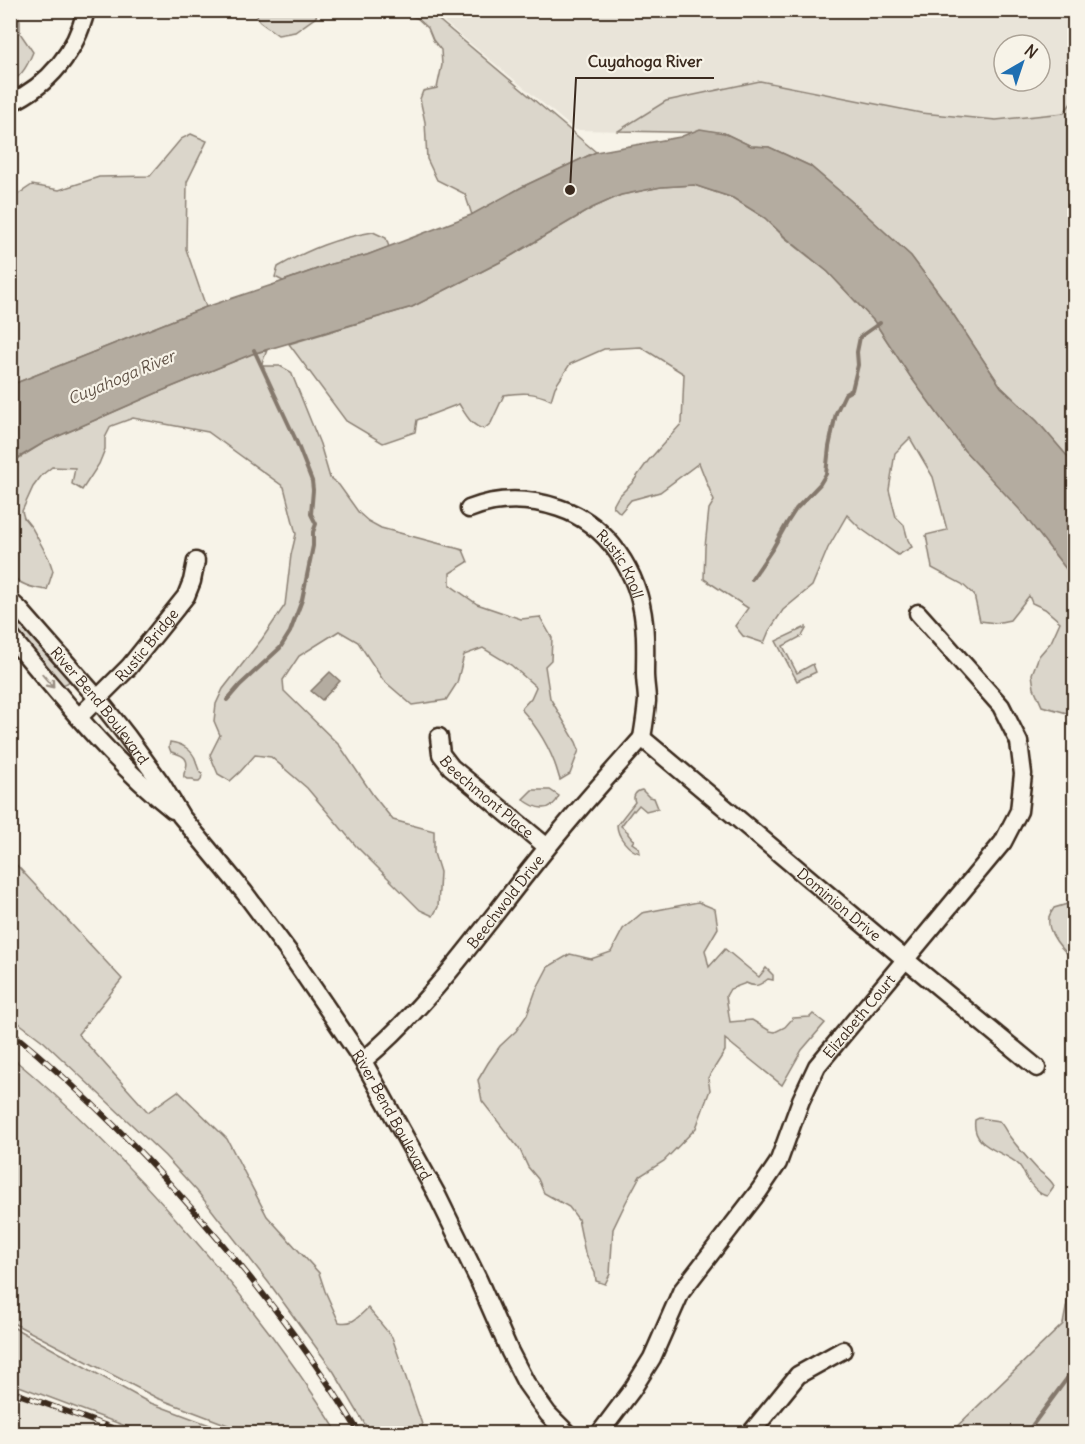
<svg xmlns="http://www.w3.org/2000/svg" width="1085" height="1444" viewBox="0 0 1085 1444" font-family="Delius,sans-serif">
<rect width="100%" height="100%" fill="#f7f3e8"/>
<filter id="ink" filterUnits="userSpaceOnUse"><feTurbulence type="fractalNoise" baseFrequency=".0167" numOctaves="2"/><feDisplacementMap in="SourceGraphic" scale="12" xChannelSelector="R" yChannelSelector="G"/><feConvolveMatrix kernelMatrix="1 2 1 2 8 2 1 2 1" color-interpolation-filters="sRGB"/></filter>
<g filter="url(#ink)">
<g fill="#e9e4d9" fill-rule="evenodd">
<path d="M431 11H1074V198L998 138 575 130ZM1004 45H1040V81H1004Z"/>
<polygon points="10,1391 19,1394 129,1433 11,1433"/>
</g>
<g fill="#dbd6cb" stroke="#8b8074" stroke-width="1.5">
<path d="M14 11 20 20V33L33 52C28 64 23 75 11 82L10 11Z"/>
<polygon points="255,11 317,11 316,17 295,32 278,35 260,22"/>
<polygon points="391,11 428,11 596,152 522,187 472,215 465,194 437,180 427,159 425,122 420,99 423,91 437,88 442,65 441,50 433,40 428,28 417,18"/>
<polygon points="760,81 921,113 996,120 1064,113 1074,99 1074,464 1037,421 1001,387 943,299 911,256 850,200 810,166 769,147 751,146 724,133 618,131 666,101"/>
<polygon points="191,134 207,141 187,182 186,249 206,307 11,385 11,199 32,185 59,190 99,177 150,176 181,139"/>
<path d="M694 185 733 198 765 218 785 238 828 272 874 321 910 376 964 450 1020 509 1074 579V715L1042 706 1034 688 1032 674 1039 656 1051 642 1060 622 1045 609 1032 603 1029 596 1010 620 996 623 980 621 974 595 962 584 932 568 926 535 947 530 933 477 910 438 895 453 889 490 896 517 904 525 908 540 912 547 898 555 860 528 847 515 828 548 812 586 783 610 769 631 764 643 743 636 735 626 748 608 704 579 705 547 709 509 714 501 699 463 660 492 631 500 620 513 613 506 618 497 633 482 648 461 682 423 684 374 641 347 604 349 570 364 555 387 551 400C534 392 523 392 504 395L491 423 484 429C471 426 466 415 459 404L417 420 415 432 383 443 346 421 289 344 412 307 504 260 592 208 621 195 661 187Z"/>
<path d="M373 232 386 238 389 247 367 255 331 264 283 281 275 277 278 267C309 249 337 238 373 232Z"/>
<path d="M267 350 261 366H280L291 372 320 444 330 478 339 485 359 513 368 521 381 528 463 550 468 562 450 573V585L477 604 521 619 540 617 552 638 551 660 545 666 550 698 576 742 579 750 570 774 560 780C553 753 540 730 521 709L531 698 536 687 511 665 483 648 464 655 457 683 446 700 412 705 383 680 358 642 339 631 299 656 283 680 284 691 340 746 373 795 393 820 434 831V853L440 872 438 907 433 916 420 910 356 846 307 788 271 757 255 755 240 772 230 781 218 774 210 755 220 735 214 721 216 704 223 689 262 639 285 605 291 555 296 534 284 487 208 432 133 418 111 426 105 438V449L99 464 82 490 72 484 75 468 52 467 42 475 33 487 22 511 24 518 32 528 49 559 53 571 47 590C33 588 18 585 11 573V463L45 442 159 392 252 354Z"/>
<path d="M18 619 71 675C70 682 68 684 60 685L11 630 13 623Z"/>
<polygon points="806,627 806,629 802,636 783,646 797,673 813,664 816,672 797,681 776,641"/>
<path d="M170 742C181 743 193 750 196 761 198 768 197 769 202 774L201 780 199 782H195L193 779H187L184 777C183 774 185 771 186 768 190 757 179 754 171 752L169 747Z"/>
<path d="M532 790H550L559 796C551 814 535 809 523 799Z"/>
<path d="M642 790 649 797 654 798 658 808 646 811 639 805 634 811 633 810 621 826 628 832V834L632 839 634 840 632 843 639 848 640 853C629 851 617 836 617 825L635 802C632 796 636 791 642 790Z"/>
<path d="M11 859 122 979 78 1034 148 1112 178 1091 227 1139 267 1216 319 1273 325 1291 339 1322C353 1325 358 1317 368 1308L392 1337 425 1433H370L334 1372 272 1287 197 1191 165 1156 44 1042 11 1017Z"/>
<path d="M698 902 715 909 718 928 705 950 709 967 725 949 759 977 766 968 773 975V980L768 979C760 985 756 988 746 983L730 989 726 996 730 1022 752 1020 770 1031 775 1032 785 1027 793 1018 810 1017 813 1014 825 1023 802 1050 782 1085 725 1039V1051L708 1078 710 1090 696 1128 664 1161 640 1176 626 1202 613 1229 610 1274 605 1284 596 1281 595 1273 585 1253 578 1219 569 1207 544 1193 538 1179 528 1167 520 1150 482 1101 478 1080 488 1063 500 1046 516 1031 527 1015 536 990 548 967 570 954 591 959 611 952 623 929 642 913Z"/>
<path d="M1074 902V959C1063 951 1046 933 1049 917 1049 915 1053 910 1054 908Z"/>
<path d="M10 1056C76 1110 135 1172 191 1236 245 1298 295 1363 338 1433H245L233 1427 157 1398 11 1322Z"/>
<path d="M979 1118 999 1121C1004 1126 1006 1132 1010 1137 1018 1148 1028 1159 1037 1169 1043 1175 1050 1178 1054 1186L1047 1196C1039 1195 1030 1184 1026 1177 1024 1174 1022 1168 1019 1165 1004 1150 971 1149 975 1120Z"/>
<polygon points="1074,1267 1074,1433 950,1433 1063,1324"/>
<polygon points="11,1326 148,1402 231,1433 144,1433 11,1383"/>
</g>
<g fill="#b4aca0" stroke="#84786c" stroke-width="1.5">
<polygon points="700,129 724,133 751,146 769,147 810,166 850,200 911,256 943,299 1001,387 1037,421 1074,464 1074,579 1020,510 964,450 910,376 874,321 828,272 785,237 765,218 733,198 694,185 661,187 621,195 592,208 504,260 412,307 252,354 159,392 45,442 11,462 11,385 206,307 275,284 331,264 367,255 471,215 522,187 596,152 680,137"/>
<polygon points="330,672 340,681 322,700 311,691"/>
</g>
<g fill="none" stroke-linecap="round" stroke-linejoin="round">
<g stroke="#84786c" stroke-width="4">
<polyline points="752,579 773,548 787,523 796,509 820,484 826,474 829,447 836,413 845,394 852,390 858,365 857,352 860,337 880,323"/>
<polyline points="227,700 240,685 280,648 290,632 302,600 313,546 313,532 316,524 311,514 313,490 312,481 295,438 254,350"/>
<polyline points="1026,1434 1074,1369"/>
</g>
<g stroke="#3b2a1e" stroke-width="21">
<g id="minor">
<path d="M10 103C49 85 76 52 86 10"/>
<path id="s1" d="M469 509C499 497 529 498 559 508 608 524 639 573 644 623 646 640 645 657 645 674 645 683 647 692 647 701 646 713 644 726 642 738"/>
<path id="s2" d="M10 601 20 610 98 699 127 736 161 783 181 816 244 892 288 951 363 1061 436 1193 478 1279 510 1352 526 1383 548 1414 568 1434"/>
<path d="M10 636C61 697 111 761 173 810"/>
<path id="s3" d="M79 717 129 667 186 596 192 581 196 561"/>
<path id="s4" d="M439 737 441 754 451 767 547 847"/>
<path id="s5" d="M642 738 906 960 1037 1068"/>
<path id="s6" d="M363 1061C435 1000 488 920 547 848 577 810 610 774 642 738"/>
<path id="s7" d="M599 1434 632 1390 652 1358 681 1292 759 1191 778 1163 801 1100 817 1066 1003 842 1019 811 1023 774 1019 742 1001 706 918 613"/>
<polyline points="750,1434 798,1375 843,1350"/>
</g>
</g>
<use href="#minor" stroke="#f7f3e8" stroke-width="16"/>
<g stroke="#3b2a1e" stroke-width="6">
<g id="rail">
<path d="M10 1031C88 1095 159 1168 223 1245 273 1304 320 1367 360 1434"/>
<polyline points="10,1391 129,1434"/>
<polyline points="10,1426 39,1434"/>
</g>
</g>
<use href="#rail" stroke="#f7f3e8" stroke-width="4" stroke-dasharray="11" stroke-linecap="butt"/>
</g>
<defs><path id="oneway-shaft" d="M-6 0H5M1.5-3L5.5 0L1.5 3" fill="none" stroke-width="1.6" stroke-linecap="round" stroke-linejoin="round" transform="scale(1.5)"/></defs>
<use stroke="#998e83" href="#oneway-shaft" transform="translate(48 681) rotate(50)"/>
</g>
<g text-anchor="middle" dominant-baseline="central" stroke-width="4.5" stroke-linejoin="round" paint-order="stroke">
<g font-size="15" fill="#3b2a1e" stroke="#f7f3e8">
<text stroke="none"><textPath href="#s1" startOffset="178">Rustic Knoll</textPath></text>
<text stroke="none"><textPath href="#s3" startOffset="99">Rustic Bridge</textPath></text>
<text stroke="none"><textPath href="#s2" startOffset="138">River Bend Boulevard</textPath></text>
<text stroke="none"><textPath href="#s4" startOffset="80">Beechmont Place</textPath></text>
<text stroke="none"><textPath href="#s6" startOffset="214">Beechwold Drive</textPath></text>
<text stroke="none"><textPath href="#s5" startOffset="258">Dominion Drive</textPath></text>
<text stroke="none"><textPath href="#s7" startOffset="496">Elizabeth Court</textPath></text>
<text stroke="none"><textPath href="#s2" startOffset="642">River Bend Boulevard</textPath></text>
</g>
<g font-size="16" font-style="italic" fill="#5f5145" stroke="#f7f3e8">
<text transform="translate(121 377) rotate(-23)">Cuyahoga River</text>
</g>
</g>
<path fill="none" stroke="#3b2a1e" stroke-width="2" d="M570 190L576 78H714"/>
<circle fill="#3b2a1e" stroke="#f7f3e8" stroke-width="2" cx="570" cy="190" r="6"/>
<g font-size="16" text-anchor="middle" font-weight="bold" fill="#3b2a1e" stroke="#f7f3e8" stroke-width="4.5" stroke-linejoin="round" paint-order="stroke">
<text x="645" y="67">Cuyahoga River</text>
</g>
<rect width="1085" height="1444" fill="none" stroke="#f7f3e8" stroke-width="36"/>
<rect x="18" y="18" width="1049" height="1408" fill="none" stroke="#3b2a1e" stroke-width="2" filter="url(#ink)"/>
<g transform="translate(1022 63) rotate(39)"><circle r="28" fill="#f7f3e8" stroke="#aca397" stroke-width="1.5"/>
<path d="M0-4.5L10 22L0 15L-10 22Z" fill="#1f6fb2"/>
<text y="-9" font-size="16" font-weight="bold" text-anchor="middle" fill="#3b2a1e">N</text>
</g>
</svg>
